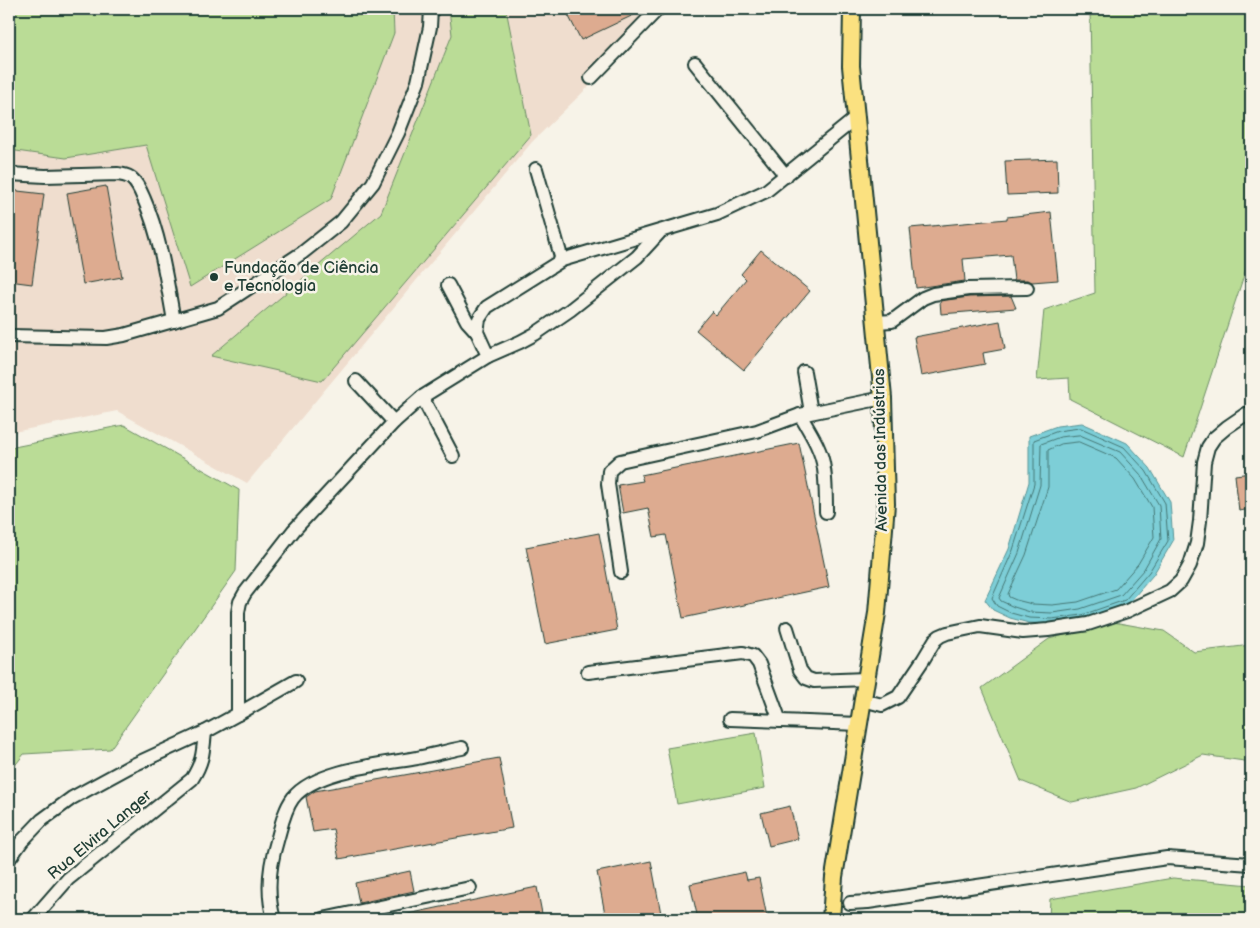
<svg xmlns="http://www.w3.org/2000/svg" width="1260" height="928" viewBox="0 0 1260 928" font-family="'Balsamiq Sans',sans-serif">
<rect width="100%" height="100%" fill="#f7f3e8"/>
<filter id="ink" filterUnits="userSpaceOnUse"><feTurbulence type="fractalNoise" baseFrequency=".02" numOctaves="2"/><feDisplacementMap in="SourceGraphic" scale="10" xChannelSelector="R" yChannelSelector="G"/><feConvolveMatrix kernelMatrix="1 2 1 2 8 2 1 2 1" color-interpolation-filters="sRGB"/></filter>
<g filter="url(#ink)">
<polygon fill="#efddce" points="9,9 668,9 532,142 247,483 117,411 9,433"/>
<g fill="#badc96" stroke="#6c8c65">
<polygon points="9,9 393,9 394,33 331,199 190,287 146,145 66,158 9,150"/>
<polygon points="449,9 506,9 531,135 322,381 211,356 381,213 452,35"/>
<polygon points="1090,9 1251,9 1251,258 1248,263 1184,457 1070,399 1069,378 1037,380 1044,310 1095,293"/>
<polygon points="124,425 239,490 236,571 110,749 24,754 9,773 9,448"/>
<polygon points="1113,622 1164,631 1194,652 1251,645 1251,762 1203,755 1136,788 1072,802 1021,781 982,688 1049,639"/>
<polygon points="756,733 765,788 677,804 667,748"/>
<polygon points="1173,878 1251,885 1251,919 1049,919 1050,899"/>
</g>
<polygon fill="#7dced7" stroke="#579496" points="1082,423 1127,443 1150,468 1170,502 1173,541 1153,575 1128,604 1082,620 1053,624 1029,623 1010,618 993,610 985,600 1009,549 1029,482 1029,436 1057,426"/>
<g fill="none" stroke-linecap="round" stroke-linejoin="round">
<g stroke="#457775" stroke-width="1">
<polygon points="1081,428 1124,447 1146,471 1165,503 1168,541 1149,572 1125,600 1082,615 1052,619 1029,618 1011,613 997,606 992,598 1013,550 1034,484 1034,440 1058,431"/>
<polygon points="1080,435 1120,452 1141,475 1159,505 1161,539 1144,569 1121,595 1080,609 1052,613 1030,612 1014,607 1001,601 999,598 1019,553 1040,485 1041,444 1060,437"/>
<polygon points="1079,442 1116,458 1135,479 1152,507 1154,537 1138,564 1116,589 1078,602 1052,605 1032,604 1016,600 1009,597 1008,594 1026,555 1048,487 1048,450 1061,444"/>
</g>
</g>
<g fill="#ddab90" stroke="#1f3d34">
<polygon points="565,9 646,9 581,40"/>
<polygon points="1057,159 1058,193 1007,195 1005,161"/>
<polygon points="106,186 122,277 83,284 67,193"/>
<polygon points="9,190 44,194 32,284 9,281"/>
<polygon points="1051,212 1058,280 1032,282 1027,280 1014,280 1011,255 963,259 965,281 916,288 910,228 1007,219 1007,217"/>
<polygon points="761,250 810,291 744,370 696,330 712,311 716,315 746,279 741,274"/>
<polygon points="1011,296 1016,308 941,314 940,301 969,297"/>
<polygon points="1000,321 1005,349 983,353 985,364 921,376 914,337"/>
<polygon points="799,443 829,587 683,618 666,535 654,537 648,508 623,513 618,485 643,481 641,475"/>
<polygon points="1251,473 1251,509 1239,511 1235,475"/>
<polygon points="599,533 617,630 545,644 526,547"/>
<polygon points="499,758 512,828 339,859 333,829 313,832 306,797 315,791"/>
<polygon points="790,806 798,839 769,846 761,813"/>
<polygon points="651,861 662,919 606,919 597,872"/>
<polygon points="410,871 414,891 359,903 355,883"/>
<polygon points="745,872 747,880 759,878 767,917 756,919 698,919 690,884"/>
<polygon points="537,887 543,919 403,919 403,915"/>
</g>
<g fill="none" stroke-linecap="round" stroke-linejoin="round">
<g stroke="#1f3d34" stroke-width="16">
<g id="minor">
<polyline points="695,63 786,176"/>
<polyline points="591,78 658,9"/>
<polyline points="536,169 562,260"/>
<path d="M9 174 45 176 118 174C123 175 128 175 132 179 138 184 141 192 144 199 160 235 167 282 174 321"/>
<polyline points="448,285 467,321 477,332"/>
<polyline points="876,322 892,321 923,298 933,294 968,289 1027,288"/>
<polyline points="9,336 106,338 124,335 218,308 302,253 341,222 373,183 398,133 418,82 430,27 431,9"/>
<polyline points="488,356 520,342 535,334 570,310 637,257 659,233"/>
<polyline points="804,372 811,412"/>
<polyline points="356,381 394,422"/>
<polyline points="422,397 453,456"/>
<path d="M800 415C810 432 822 450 824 469 826 483 826 498 826 512"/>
<polyline points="621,572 608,484 609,471 620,461 757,431 800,415 883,398"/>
<polyline points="787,628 800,670 806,678 814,681 866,679"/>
<polyline points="588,672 743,653 753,656 759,664 780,721"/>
<polyline points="863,700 882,705 898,697 923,660 935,640 940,636 947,633 980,626 1023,632 1048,630 1088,624 1127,611 1170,591 1181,581 1190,565 1197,543 1200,521 1204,462 1208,447 1214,438 1227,427 1246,414"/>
<polyline points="238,714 296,681"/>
<polyline points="730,719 859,724"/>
<polyline points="9,859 22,841 42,820 72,798 129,767 205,732"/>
<polyline points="850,903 868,902 1167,858 1251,864"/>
<path d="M33 919 68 879 192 779C203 762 203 752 205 732L238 714V612L240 602 245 593 294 530 394 422 422 397 488 356 477 332 479 319 487 307 562 260 717 214 766 191 856 118"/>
<path d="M274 919C266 892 269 867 277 841 281 827 284 810 293 798 315 770 383 764 417 758 432 755 447 751 462 748"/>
<polyline points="323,919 470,888"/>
</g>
</g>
<g stroke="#1f3d34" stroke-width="20">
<polyline id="major" points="831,919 834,877 877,613 886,504 883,398 851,66 852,9"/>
</g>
<use href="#minor" stroke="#f7f3e8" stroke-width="12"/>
<use href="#major" stroke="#fbe180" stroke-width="16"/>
</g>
</g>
<circle fill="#1f3d34" stroke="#f7f3e8" stroke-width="2" cx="214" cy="277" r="5"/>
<g text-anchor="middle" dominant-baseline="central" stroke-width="5" stroke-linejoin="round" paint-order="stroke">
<g font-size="16" fill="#1f3d34" stroke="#f7f3e8" text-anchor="start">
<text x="224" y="268">Fundação de Ciência<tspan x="224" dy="18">e Tecnologia</tspan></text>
</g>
<g font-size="16" fill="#1f3d34" stroke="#f7f3e8">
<text transform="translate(881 450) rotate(-91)">Avenida das Indústrias</text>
<text transform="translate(100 835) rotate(-40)">Rua Elvira Langer</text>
</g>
</g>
<rect width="1260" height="928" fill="none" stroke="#f7f3e8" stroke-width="30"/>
<rect x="15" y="15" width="1230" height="898" fill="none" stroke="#1f3d34" stroke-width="2" filter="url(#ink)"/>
</svg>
